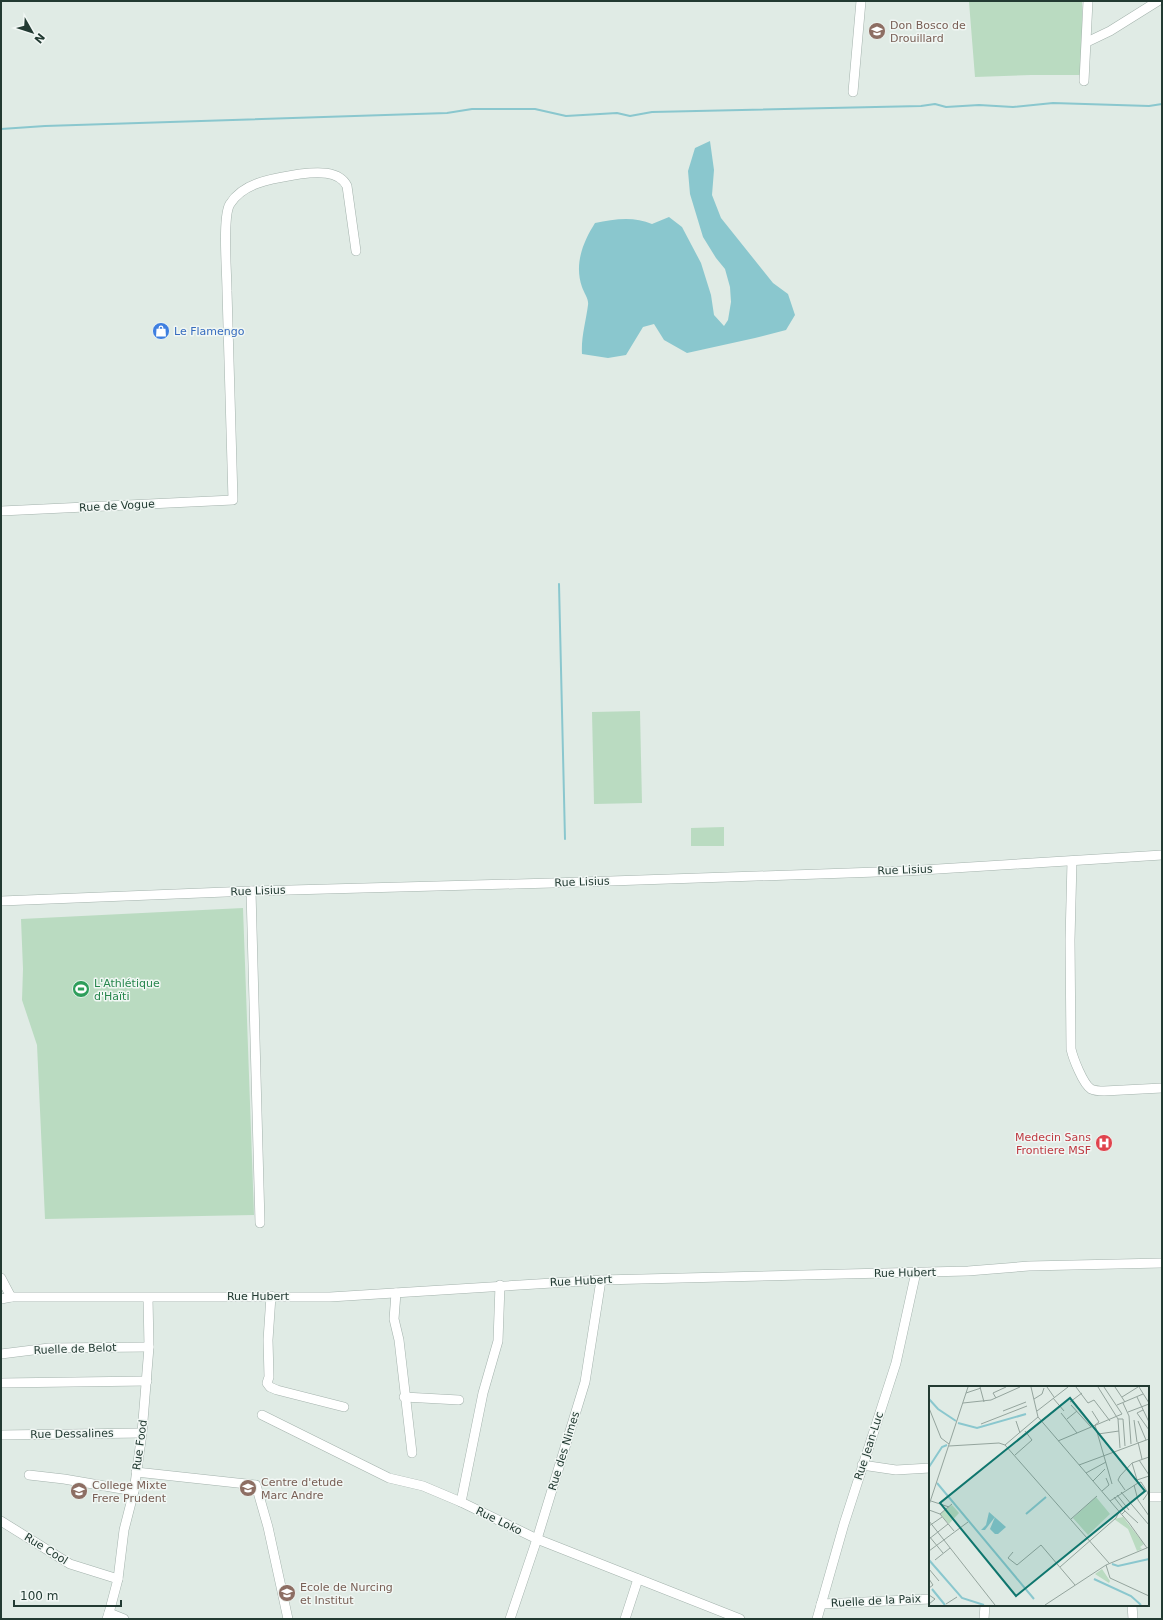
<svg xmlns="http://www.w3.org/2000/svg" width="1163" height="1620" viewBox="0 0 1163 1620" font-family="'DejaVu Sans',sans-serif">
<rect width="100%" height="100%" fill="#e0ebe5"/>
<g fill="#badbc1">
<polygon points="968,1 1082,1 1083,75 1031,75 975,77 969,2"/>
<polygon points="640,711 642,803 594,804 592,712"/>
<polygon points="724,827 724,846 691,846 691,828"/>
<polygon points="243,908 254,1215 45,1219 37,1045 22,1000 23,969 21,919"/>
</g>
<path fill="#8ac7ce" d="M710 141 714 170 712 195 721 218 773 283 788 294 795 315 786 330 755 338 687 353 664 340 654 324 643 327 626 355 608 358 582 354C581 337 586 321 588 305 589 299 584 293 582 287 574 264 583 242 595 223 614 219 634 216 652 224L669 217 682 227 701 263 711 295 714 315 724 326 728 320 731 302 730 287 725 269 716 258 703 237 690 194 688 171 695 148Z"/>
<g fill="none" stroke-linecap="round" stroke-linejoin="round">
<g stroke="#8ac7ce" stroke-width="2">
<polyline points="1,129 45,126 447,113 472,109 535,109 566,116 617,113 630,116 652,112 921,106 935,104 946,107 979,105 1013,107 1053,103 1149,106 1162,104"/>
<polyline points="559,584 565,839"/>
</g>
<g stroke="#a3b2ac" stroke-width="10">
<g id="minor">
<polyline points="1087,42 1110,31 1158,1"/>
<polyline points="1084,81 1088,1"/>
<polyline points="853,92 861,1"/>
<path d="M1 511 233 500C231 430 229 361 227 291 227 273 222 216 230 204 244 181 277 178 300 174 316 172 339 170 347 186L356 251"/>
<path d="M1072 861 1070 940 1071 1049C1073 1058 1083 1084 1091 1089 1095 1091 1100 1091 1104 1091L1162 1088"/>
<polyline points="251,891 260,1223"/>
<polyline points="1,901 251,891 552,883 906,871 1162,855"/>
<polyline points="1,1278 11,1297"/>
<polyline points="396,1293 394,1319 399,1340 412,1453"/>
<polyline points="271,1296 268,1340 269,1377 267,1383 270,1387 277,1390 344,1407"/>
<polyline points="1,1299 11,1297 330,1297 601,1280 968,1271 1029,1266 1162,1263"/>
<polyline points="1,1354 49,1348 149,1347"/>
<polyline points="1,1383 147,1381"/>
<polyline points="404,1397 459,1400"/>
<polyline points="262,1415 389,1478 423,1486 461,1502 537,1539 740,1619"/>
<polyline points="1,1435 142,1433"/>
<polyline points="862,1465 896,1470 930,1468"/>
<polyline points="136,1472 256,1485 268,1527 288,1619"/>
<polyline points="29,1475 64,1479 134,1491"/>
<polyline points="1148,1497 1162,1497"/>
<polyline points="461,1502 483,1393 498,1341 500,1285"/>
<polyline points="1,1521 70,1564 118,1579"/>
<polyline points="821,1604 930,1599"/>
<polyline points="1132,1605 1133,1619"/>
<polyline points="109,1613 124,1619"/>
<polyline points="107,1619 109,1613 118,1579 124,1530 134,1491 142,1433 149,1347 148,1298"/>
<polyline points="510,1619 537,1539 585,1382 601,1280"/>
<polyline points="625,1619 638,1579"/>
<polyline points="817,1619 844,1524 896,1363 916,1272"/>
<polyline points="984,1619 985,1605"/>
</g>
</g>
<use href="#minor" stroke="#fff" stroke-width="9"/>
</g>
<defs>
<g id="school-disc" transform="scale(0.9)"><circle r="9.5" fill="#8d6e63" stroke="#f1f7f4"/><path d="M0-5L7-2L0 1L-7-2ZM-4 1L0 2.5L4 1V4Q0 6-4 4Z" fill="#fff"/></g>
<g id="shop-disc" transform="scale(0.9)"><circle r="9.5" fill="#3f7fe0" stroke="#f1f7f4"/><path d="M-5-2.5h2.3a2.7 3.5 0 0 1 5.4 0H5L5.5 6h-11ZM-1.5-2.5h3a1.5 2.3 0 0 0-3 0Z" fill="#fff"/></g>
<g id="stadium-disc" transform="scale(0.9)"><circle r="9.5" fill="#2e9e5b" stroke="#f1f7f4"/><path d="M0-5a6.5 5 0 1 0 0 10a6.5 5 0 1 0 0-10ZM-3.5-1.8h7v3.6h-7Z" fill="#fff"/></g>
<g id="hospital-disc" transform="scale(0.9)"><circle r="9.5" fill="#e0444e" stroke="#f1f7f4"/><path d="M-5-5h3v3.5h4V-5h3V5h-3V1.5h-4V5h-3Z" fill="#fff"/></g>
</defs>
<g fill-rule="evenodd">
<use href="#school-disc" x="877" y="31"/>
<use href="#shop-disc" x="161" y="331"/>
<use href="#stadium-disc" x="81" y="989"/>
<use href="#hospital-disc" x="1104" y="1143"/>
<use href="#school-disc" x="248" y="1488"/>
<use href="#school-disc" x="79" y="1491"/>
<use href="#school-disc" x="287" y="1593"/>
</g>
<g text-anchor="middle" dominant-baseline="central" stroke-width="3" stroke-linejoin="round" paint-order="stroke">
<g font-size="11" fill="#785e54" stroke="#f1f7f4" text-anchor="start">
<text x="890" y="25">Don Bosco de<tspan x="890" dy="13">Drouillard</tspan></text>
<text x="261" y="1482">Centre d'etude<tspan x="261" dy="13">Marc Andre</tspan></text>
<text x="92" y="1485">College Mixte<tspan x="92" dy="13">Frere Prudent</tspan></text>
<text x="300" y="1587">Ecole de Nurcing<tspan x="300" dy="13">et Institut</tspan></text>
</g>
<g font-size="11" fill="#366cbe" stroke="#f1f7f4" text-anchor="start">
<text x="174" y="331">Le Flamengo</text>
</g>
<g font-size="11" fill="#223a32" stroke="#f1f7f4">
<text transform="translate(117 506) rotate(-3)">Rue de Vogue</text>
<text transform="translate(905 870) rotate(-2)">Rue Lisius</text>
<text transform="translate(582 882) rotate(-2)">Rue Lisius</text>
<text transform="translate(258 891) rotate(-2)">Rue Lisius</text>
<text transform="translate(905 1273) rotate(-1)">Rue Hubert</text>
<text transform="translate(581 1281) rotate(-3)">Rue Hubert</text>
<text x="258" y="1296">Rue Hubert</text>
<text transform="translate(75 1349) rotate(-2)">Ruelle de Belot</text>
<text transform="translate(72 1434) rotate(-1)">Rue Dessalines</text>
<text transform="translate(140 1445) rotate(-82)">Rue Food</text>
<text transform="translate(869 1446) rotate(-72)">Rue Jean-Luc</text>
<text transform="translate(564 1451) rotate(-73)">Rue des Nimes</text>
<text transform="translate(499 1521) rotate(26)">Rue Loko</text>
<text transform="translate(46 1549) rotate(32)">Rue Cool</text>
<text transform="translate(876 1601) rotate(-3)">Ruelle de la Paix</text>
</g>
<g font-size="11" fill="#27864d" stroke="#f1f7f4" text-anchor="start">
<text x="94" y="983">L'Athlétique<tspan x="94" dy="13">d'Haïti</tspan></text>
</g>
<g font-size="11" fill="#be3a42" stroke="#f1f7f4" text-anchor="end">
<text x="1091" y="1137">Medecin Sans<tspan x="1091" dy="13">Frontiere MSF</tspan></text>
</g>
</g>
<g transform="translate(929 1386)">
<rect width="220" height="220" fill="#e0ebe5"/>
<path d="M167 111 181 128 159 149 144 132ZM23 119 30 127 20 138 11 128ZM194 131 215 158 211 161 213 163 208 165 199 143 185 133ZM173 183 181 195 180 197 166 188Z" fill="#badbc1"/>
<path d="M60 126 77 141 69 148H66L61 143 66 131 56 144H52L57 139Z" fill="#8ac7ce"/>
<path fill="none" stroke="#8ac7ce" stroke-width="2" d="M0 13 9 23 27 35M29 37 48 42 97 28M0 81 13 61 18 59M8 97 105 213M97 128 117 111M0 174 33 212 55 219M183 178 189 180 220 173M165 193 202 210 212 219M3 203 16 219"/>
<path fill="none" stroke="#94a49d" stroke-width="1" d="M51 1 55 16M102 1 109 31 200 137 218 162M118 1 125 11M147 1 159 17 165 14 181 35M169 1 189 33 191 62M186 1 196 16M210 1 220 17M37 7 52 2M193 11 209 1M208 11 220 36M67 12 64 7 77 1M124 12 135 25M105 13 113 8 115 2M141 16 153 7M34 17 62 14 91 1M194 17 200 30 202 58M142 19 162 41M188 19 214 8M0 22 12 52 20 58M214 24 208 27 220 44M74 25 97 16M108 25 139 1M163 25 170 36 166 39M199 26 220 18M132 27 148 47M138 33 148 25M189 33H194L196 60M205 34 208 56M87 35 91 47M209 35 217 54M52 38 98 20M166 39 183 98M169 48 190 45M129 55 193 28 175 1M209 56 213 73M76 59 109 31M20 60 70 57 76 59 180 177M86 69 103 54 96 45M210 74 220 89M203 77 209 97M150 79 220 53M157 87 177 76M208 94 220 90M164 95 176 83M209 97 212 96 219 107 214 114M205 99 209 114 220 130M196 104 189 94 191 90 203 77 220 71M173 105 180 99 177 92M192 106 220 139M188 109 200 124M185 111 196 125 193 128M2 115 20 121M181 115 209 97M0 119 39 1M0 124 11 128 25 145M196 125 209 137M11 128 23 118M142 133 168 110M0 135 66 219M0 140 13 131M0 150 14 167M0 153 19 138M0 165 39 136M84 166 79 172 88 179 112 159 146 199M6 174 21 162M177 179 181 192 220 210M131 181 187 132 190 126M0 183 10 195M0 193 4 199 0 202M0 209 6 213 0 218M17 218 28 211M116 219 177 179 220 161"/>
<path fill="#0f766e" fill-opacity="0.15" stroke="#0f766e" stroke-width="2" d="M141 12 216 105 87 210 11 117Z"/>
<rect width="220" height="220" fill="none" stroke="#223a32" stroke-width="2"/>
</g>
<rect width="1163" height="1620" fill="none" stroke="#223a32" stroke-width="4"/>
<g transform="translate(32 32) rotate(129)" stroke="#f1f7f4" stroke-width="3" paint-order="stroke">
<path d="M0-3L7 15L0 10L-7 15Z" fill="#223a32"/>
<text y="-6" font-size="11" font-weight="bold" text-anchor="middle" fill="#223a32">N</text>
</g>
<path d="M14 1600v6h107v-6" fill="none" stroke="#223a32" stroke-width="2"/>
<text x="20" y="1600" font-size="12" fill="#223a32" stroke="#f1f7f4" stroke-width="3" paint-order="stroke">100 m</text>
</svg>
